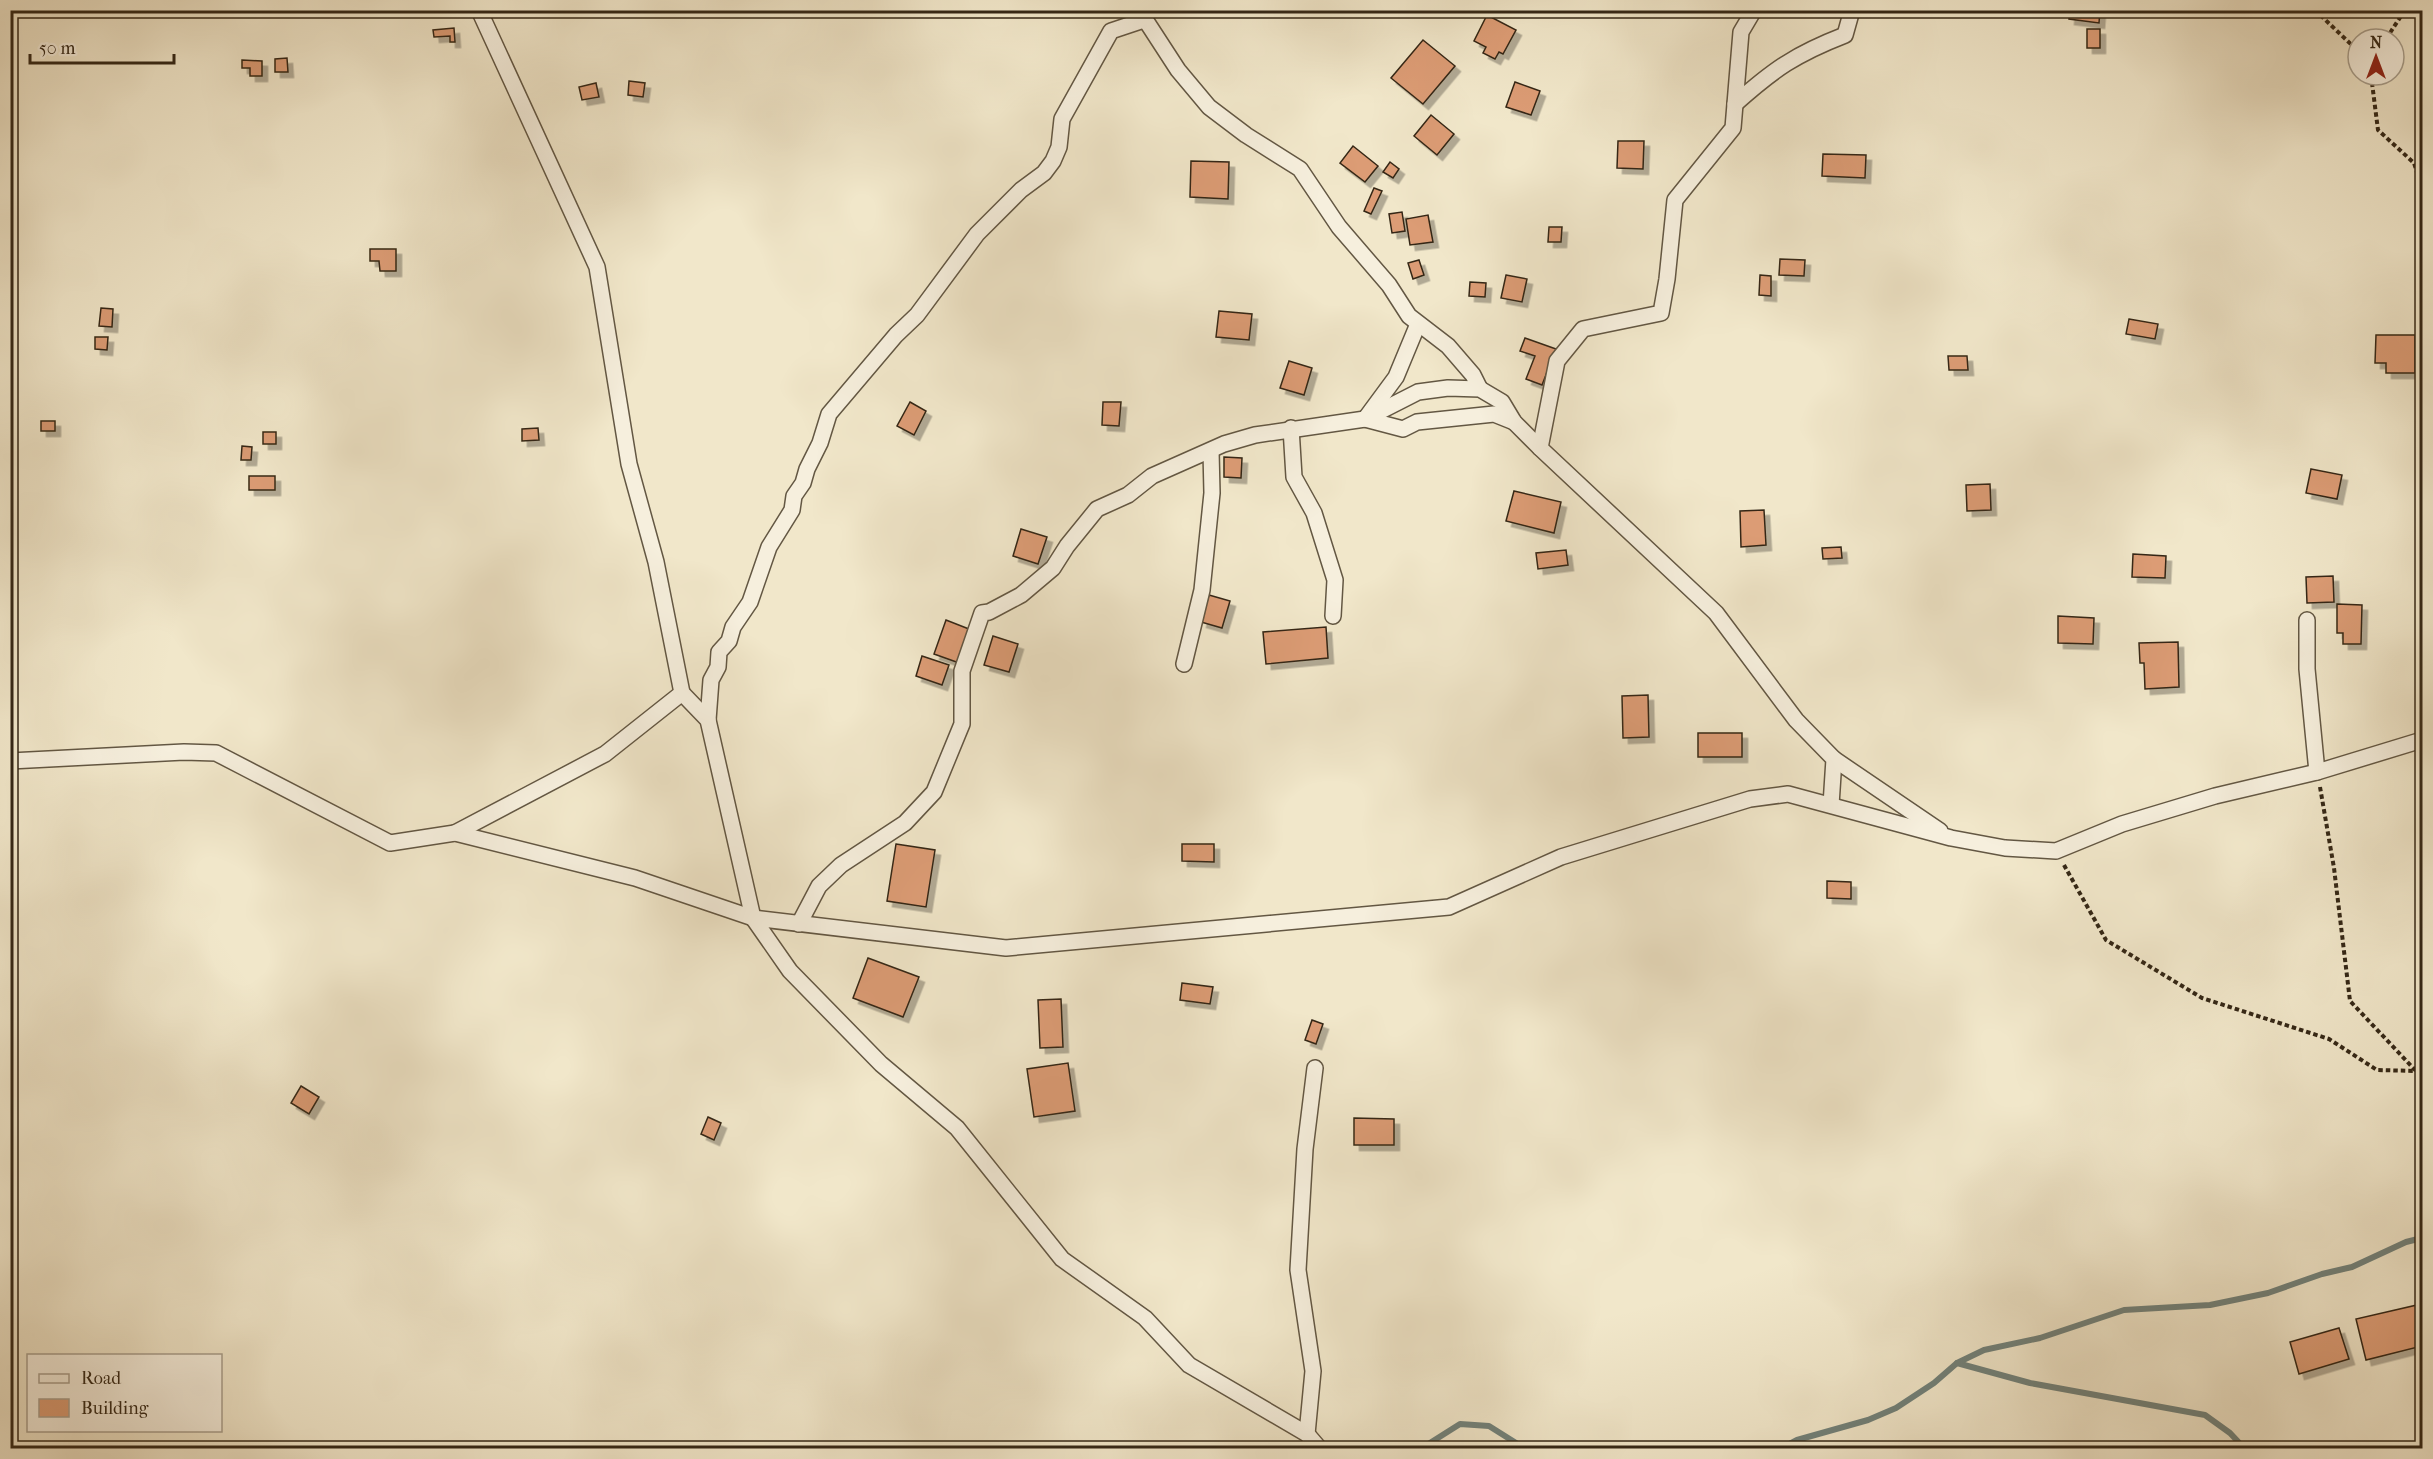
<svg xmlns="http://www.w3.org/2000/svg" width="2433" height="1459" viewBox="0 0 2433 1459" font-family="'IM FELL French Canon',serif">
<defs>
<filter id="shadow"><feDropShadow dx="5.5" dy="5.5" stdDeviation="0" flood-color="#0004"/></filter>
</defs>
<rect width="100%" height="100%" fill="#f1e7ca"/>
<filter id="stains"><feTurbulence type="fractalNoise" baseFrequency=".00333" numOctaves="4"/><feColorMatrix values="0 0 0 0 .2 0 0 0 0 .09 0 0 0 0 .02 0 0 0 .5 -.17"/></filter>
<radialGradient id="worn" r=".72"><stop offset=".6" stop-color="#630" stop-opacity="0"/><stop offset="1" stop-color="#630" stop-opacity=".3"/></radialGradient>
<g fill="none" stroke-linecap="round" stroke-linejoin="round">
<g stroke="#72827b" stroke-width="6">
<polyline points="1957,1363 2030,1383 2205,1415 2230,1433 2244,1448"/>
<polyline points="1422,1448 1460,1424 1489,1426 1524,1448"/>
<polyline points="1782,1448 1797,1440 1868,1420 1896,1408 1934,1383 1957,1363 1984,1350 2040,1338 2124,1310 2210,1305 2268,1293 2322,1274 2352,1267 2406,1242 2422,1238"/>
</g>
</g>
<g fill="#dc9c74" stroke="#342716" stroke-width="1.5" filter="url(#shadow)">
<polygon points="2070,10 2100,10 2099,23 2069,19"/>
<polygon points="1487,15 1516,30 1503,54 1499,52 1495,59 1483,53 1486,47 1474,41"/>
<polygon points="454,28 455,42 450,42 450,36 434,37 433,30"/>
<rect x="2087" y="29" width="13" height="19"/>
<polygon points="1423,40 1455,66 1423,104 1391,78"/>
<polygon points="287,58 288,72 275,72 275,59"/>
<polygon points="242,60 262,61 262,76 250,76 250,68 242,68"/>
<polygon points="629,81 645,83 643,97 628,95"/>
<polygon points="1515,82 1540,91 1531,115 1506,107"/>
<polygon points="596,83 599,97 582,100 579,87"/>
<polygon points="1431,115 1454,134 1437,155 1414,136"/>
<polygon points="1618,141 1644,141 1643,169 1617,168"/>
<polygon points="1353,146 1378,166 1365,182 1340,163"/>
<polygon points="1823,154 1866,155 1865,178 1822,176"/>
<polygon points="1191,161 1229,162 1228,199 1190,197"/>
<polygon points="1390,162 1399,169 1393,178 1383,172"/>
<polygon points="1374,188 1382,191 1371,214 1364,211"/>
<polygon points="1402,212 1405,231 1392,233 1389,214"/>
<polygon points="1428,215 1433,242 1410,245 1406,219"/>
<polygon points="1549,227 1562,227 1561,242 1548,242"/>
<polygon points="370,249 396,249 396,271 380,271 379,261 370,261"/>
<polygon points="1780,259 1805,260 1804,276 1779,275"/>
<polygon points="1419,260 1424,275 1413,279 1408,263"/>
<polygon points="1506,275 1527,279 1522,302 1501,298"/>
<polygon points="1760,275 1771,276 1771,296 1759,295"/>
<polygon points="1470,282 1486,283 1485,297 1469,296"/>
<polygon points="101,308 113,309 112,327 99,326"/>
<polygon points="1219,311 1252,314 1249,340 1216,337"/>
<polygon points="2129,319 2158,324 2155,339 2126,334"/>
<polygon points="2376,335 2415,335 2415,373 2386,373 2386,363 2375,363"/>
<polygon points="95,337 108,337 107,350 95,349"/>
<polygon points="1525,338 1556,349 1542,385 1526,379 1535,356 1520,351"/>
<polygon points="1948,356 1967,356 1968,370 1949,370"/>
<polygon points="1289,361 1312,368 1304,395 1280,388"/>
<polygon points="910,402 926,411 914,435 897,426"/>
<polygon points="1103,402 1121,402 1119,426 1102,425"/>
<rect x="41" y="421" width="14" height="10"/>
<polygon points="538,428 539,440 522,441 522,429"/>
<rect x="263" y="432" width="13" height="12"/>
<polygon points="242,446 252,447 251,460 241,460"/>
<polygon points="1224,457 1242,458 1241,478 1224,477"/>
<polygon points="2311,469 2342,475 2337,499 2306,493"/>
<rect x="249" y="476" width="26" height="14"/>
<polygon points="1990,484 1991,510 1967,511 1966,485"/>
<polygon points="1514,491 1561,502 1554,533 1506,521"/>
<polygon points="1764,510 1766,545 1741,547 1740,511"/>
<polygon points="1021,529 1047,537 1038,564 1013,556"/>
<polygon points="1841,547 1842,558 1823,559 1822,548"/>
<polygon points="1566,550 1568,565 1538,569 1536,553"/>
<polygon points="2133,554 2166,556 2165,578 2132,577"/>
<polygon points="2333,576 2334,602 2307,603 2306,577"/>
<polygon points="1209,595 1230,601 1222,628 1201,622"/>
<polygon points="2337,604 2362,605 2361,644 2343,644 2343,633 2337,633"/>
<polygon points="2058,616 2094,618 2093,644 2058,643"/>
<polygon points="946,620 974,631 962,664 934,654"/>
<polygon points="1326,627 1328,658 1266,664 1263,632"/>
<polygon points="993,636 1018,644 1009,672 984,665"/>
<polygon points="2178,642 2179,687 2145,689 2144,663 2140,663 2139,643"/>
<polygon points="922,656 949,665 942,685 916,676"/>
<polygon points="1648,695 1649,737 1623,738 1622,696"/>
<rect x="1698" y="733" width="44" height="24"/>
<polygon points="896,844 935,850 926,907 887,901"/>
<polygon points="1182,844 1214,844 1214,862 1182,861"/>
<polygon points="1827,881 1851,882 1851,899 1827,898"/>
<polygon points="868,958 919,977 903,1017 853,998"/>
<polygon points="1182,983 1213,987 1210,1004 1180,1000"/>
<polygon points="1061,999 1063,1047 1040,1048 1038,1000"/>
<polygon points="1312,1020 1323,1024 1316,1044 1305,1040"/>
<polygon points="1068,1063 1075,1111 1034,1117 1027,1069"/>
<polygon points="301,1086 319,1097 309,1114 291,1103"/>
<polygon points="708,1117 721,1123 714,1140 701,1134"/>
<polygon points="1354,1118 1394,1119 1394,1145 1354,1145"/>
<polygon points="2417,1305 2422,1328 2422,1346 2366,1360 2356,1319"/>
<polygon points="2339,1328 2349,1359 2299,1374 2290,1342"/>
</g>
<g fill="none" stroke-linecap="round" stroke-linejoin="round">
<g stroke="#635743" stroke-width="18">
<g id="minor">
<polyline points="1139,10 1178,70 1209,107 1246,135 1300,169 1339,227 1389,285 1409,316 1448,346 1473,375 1480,389"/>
<polyline points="1754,10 1741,32 1733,128 1675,200 1667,279 1661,313 1583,329 1557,361 1540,448 1716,613 1796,720 1834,759 1831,805"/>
<path d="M1735 104C1774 69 1796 54 1845 35L1852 10"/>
<polyline points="1418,324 1396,377 1365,419 1403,429 1417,422 1494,414 1514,422"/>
<polyline points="1291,428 1294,477 1314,513 1335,580 1333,616"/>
<polyline points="2307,620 2307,669 2317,772"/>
<polyline points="1184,664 1202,590 1212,493 1211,451"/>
<polyline points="682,693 708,720 753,918 790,971 881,1064 957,1128 1062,1259 1145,1318 1189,1365 1307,1434 1319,1448"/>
<polyline points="708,720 711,680 718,667 719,652 729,641 733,627 750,602 769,547 792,510 794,496 803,483 807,469 820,443 829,414 896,335 917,315 977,234 1021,190 1044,173 1053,161 1059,147 1062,119 1111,31 1144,20"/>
<polyline points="1834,759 1940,831"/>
<polyline points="10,761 184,752 216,753 390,843 455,833 635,878 753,918 1006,948 1449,907 1561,857 1750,799 1788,794 1951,838 2005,848 2056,851 2122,824 2215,796 2317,772 2422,740"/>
<polyline points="455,833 605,754 682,693 656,562 629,464 597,267 479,10"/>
<polyline points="799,924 819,886 841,865 905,823 934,792 962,724 962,671 982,613 989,612 1021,595 1053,568 1067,546 1097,509 1128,495 1152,476 1224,444 1255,435 1365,419 1418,392 1448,388 1480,389 1502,402 1514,422 1540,448"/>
<polyline points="1307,1434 1313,1371 1298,1270 1305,1149 1315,1068"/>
</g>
</g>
<g stroke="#342716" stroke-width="4" stroke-dasharray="4.5 3" stroke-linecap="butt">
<polyline points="2315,10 2358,51"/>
<polyline points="2386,39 2405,10"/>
<polyline points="2371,75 2378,130 2414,163 2422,188"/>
<polyline points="2320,787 2334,868 2350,1001 2416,1071 2422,1074"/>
<polyline points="2064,865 2106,940 2202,998 2329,1039 2377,1070 2416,1071"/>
</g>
<use href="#minor" stroke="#f6efdd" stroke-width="15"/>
</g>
<rect width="2433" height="1459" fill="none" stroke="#f1e7ca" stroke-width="36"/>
<rect x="12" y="12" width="2409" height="1435" fill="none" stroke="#342716" stroke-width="3"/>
<rect x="18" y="18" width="2397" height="1423" fill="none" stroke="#342716" stroke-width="1.5"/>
<rect x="27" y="1354" width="195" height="78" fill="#f6efdd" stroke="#a89f8d" stroke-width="1.5"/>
<rect x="39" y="1374" width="30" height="9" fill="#f6efdd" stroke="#a89f8d" stroke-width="1.5"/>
<text x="81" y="1384" font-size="18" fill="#342716">Road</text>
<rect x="39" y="1399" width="30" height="18" fill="#dc9c74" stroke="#a89f8d" stroke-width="1.5"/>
<text x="81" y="1414" font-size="18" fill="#342716">Building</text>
<g transform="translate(2376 57)"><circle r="28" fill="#f6efdd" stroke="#a89f8d" stroke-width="1.5"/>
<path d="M0-4.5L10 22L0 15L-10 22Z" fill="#8f2418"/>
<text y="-9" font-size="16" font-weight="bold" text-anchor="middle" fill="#342716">N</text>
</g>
<path d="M30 54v9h144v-9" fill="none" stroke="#342716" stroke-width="3"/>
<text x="39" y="54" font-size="18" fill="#342716" stroke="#f6efdd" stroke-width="4.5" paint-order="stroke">50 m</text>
<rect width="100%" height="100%" filter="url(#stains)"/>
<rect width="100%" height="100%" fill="url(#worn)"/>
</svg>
